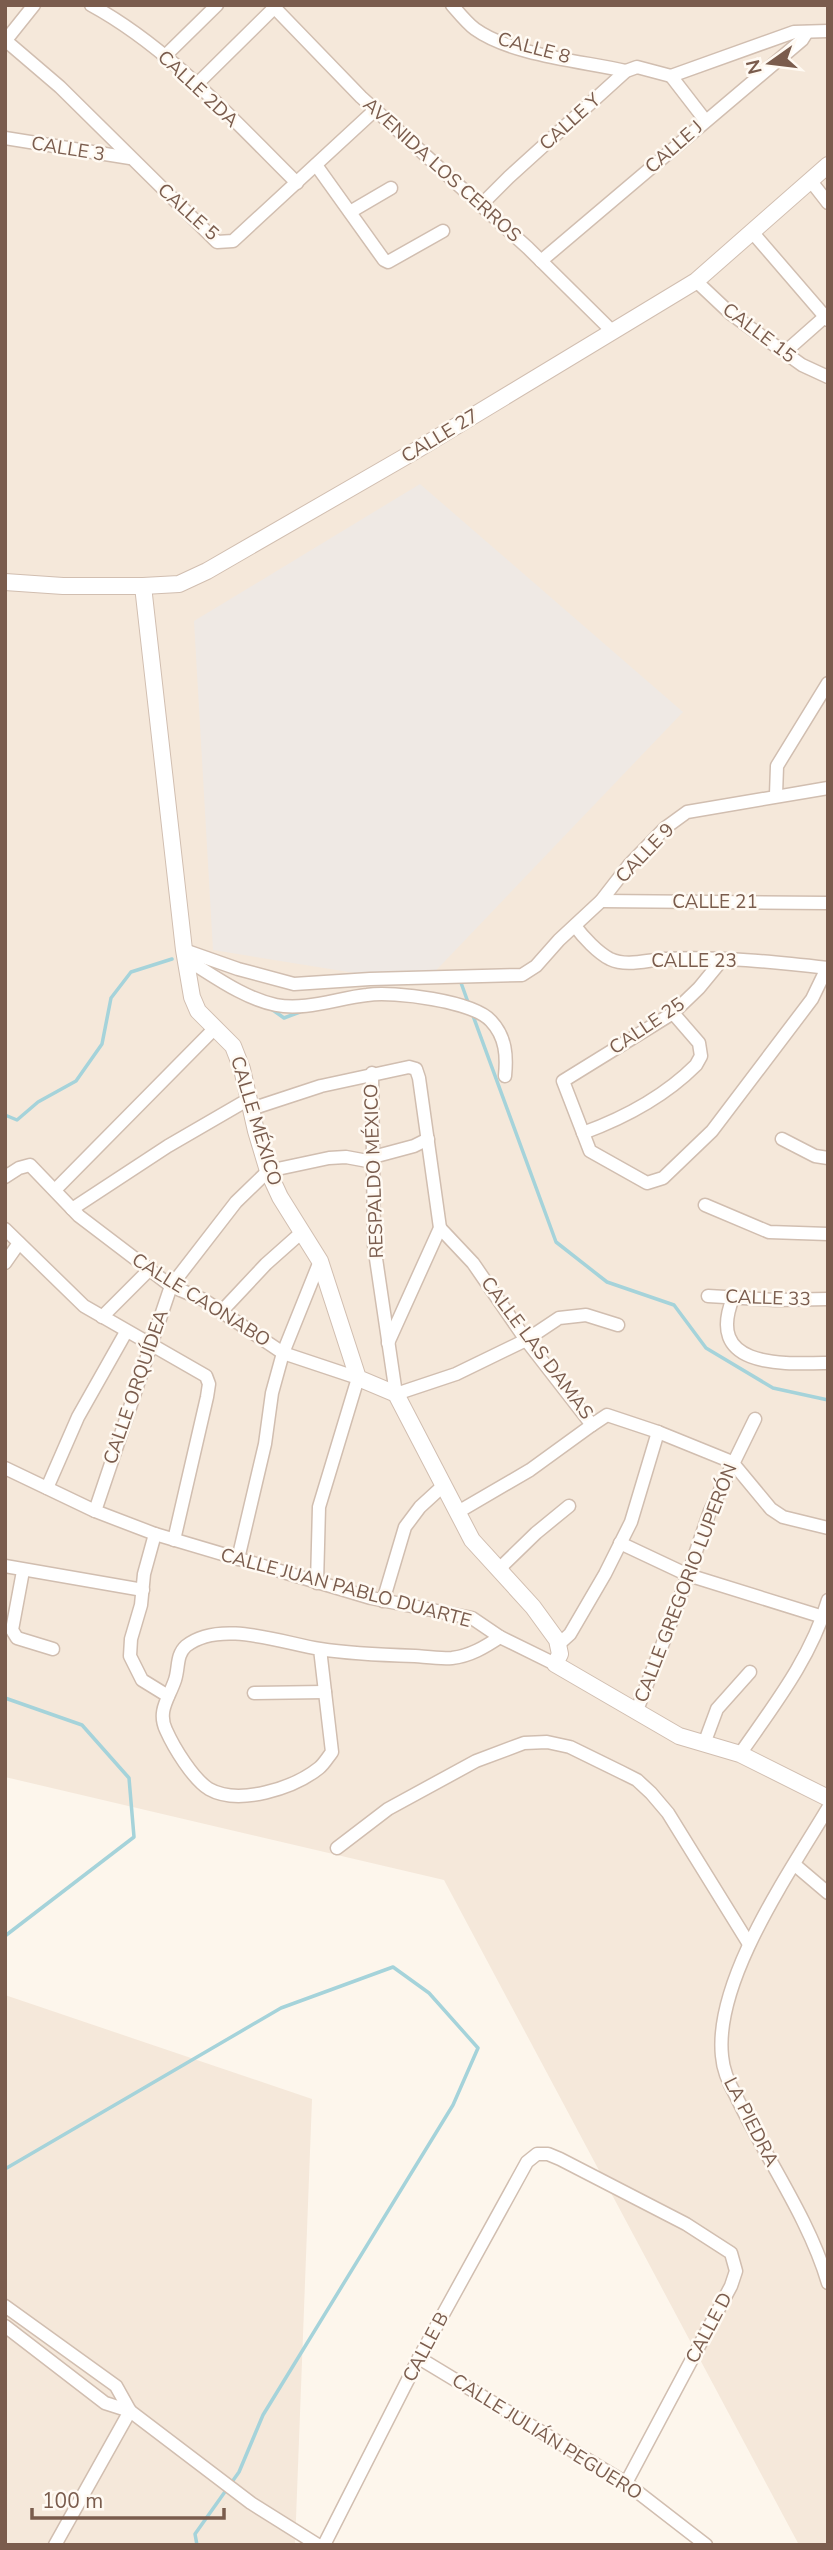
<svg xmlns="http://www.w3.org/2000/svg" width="833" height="2550" viewBox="0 0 833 2550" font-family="'Nunito Sans',sans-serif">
<rect width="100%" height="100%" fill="#fdf6ec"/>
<g fill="#f5e8da">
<polygon points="5,5 828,5 828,2545 799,2545 444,1880 5,1777"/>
<polygon points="5,1995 312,2099 295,2545 5,2545"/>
</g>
<polygon fill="#efe9e4" points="420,484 683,712 423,984 213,950 194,621"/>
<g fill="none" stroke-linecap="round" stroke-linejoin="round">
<g stroke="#a5d3da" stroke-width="3.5">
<polyline points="460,980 469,1005"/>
<polyline points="270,1008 284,1018 300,1012"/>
<polyline points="472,1013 556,1242 607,1282 674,1305 706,1348 773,1388 828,1400"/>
<polyline points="5,1115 17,1120 38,1102 76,1081 102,1044 111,998 131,972 172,959"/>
<polyline points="5,1698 82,1725 129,1778 134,1837 5,1936"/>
<polyline points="5,2169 281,2008 393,1967 429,1993 478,2048 453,2105 263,2415 239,2472 195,2534 197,2545"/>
</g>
<g stroke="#d1beb0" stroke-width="15">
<g id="minor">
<path d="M91 5C170 48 233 120 297 183"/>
<polyline points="272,5 361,97 528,248 613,332"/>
<path d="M452 5C459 13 467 23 475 29 511 55 581 61 626 71"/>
<polyline points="5,40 60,87 217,242 233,241 375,110"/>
<polyline points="6,40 34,5"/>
<polyline points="164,57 217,5"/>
<polyline points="671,76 794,32 828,31"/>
<polyline points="671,76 705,120"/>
<polyline points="196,85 274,8"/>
<polyline points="5,138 130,158"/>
<polyline points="316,165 384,260 388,262 443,231"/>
<polyline points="810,180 828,203"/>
<polyline points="481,205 509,177 626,71 637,67 671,76"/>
<polyline points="350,212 391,188"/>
<polyline points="753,233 828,320"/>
<polyline points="541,261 802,40 807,32"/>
<polyline points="696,281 731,314 802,365 828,377"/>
<polyline points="785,352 828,314"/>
<polyline points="776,795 777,766 828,683"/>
<polyline points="601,901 828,903"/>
<path d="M575 926C583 937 598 953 610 959 627 967 647 960 664 959 719 956 774 962 828 968"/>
<polyline points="184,950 238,969 294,984 370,979 522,975 536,966 559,940 601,901 629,865 665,828 687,812 828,788"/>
<path d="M186 959C214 976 243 998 276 1005 305 1011 338 998 367 995 394 991 473 1001 491 1021 506 1037 507 1056 505 1076"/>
<polyline points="722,960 699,988 673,1013 563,1081 590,1151 647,1183 663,1178 712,1131 812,999 827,968"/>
<polyline points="372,1073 374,1245 396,1394 456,1374 526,1340 559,1318 586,1315 618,1325"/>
<polyline points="251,1109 321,1086 409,1067 416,1069 419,1078 440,1228 388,1343"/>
<path d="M583 1133C624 1118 665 1096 696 1065L701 1056 699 1043 673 1013"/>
<polyline points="782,1139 815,1156 828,1158"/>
<polyline points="373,1157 414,1146 428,1139"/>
<polyline points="5,1177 19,1168 30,1165 79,1216 171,1286 204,1300 283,1353 358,1378 319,1507 317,1583"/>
<polyline points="55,1190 215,1028"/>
<polyline points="705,1205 769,1232 828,1234"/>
<polyline points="72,1209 168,1146 249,1099"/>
<polyline points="440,1228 473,1263 526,1340 592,1425 607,1415 658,1432 732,1462 771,1509 783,1517 828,1528"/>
<polyline points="5,1229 84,1306 206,1376 209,1384 207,1397 174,1540"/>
<polyline points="5,1263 19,1243"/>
<polyline points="708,1296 776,1300 828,1299"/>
<path d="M733 1298C705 1368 781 1364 828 1363"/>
<polyline points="221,1312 266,1264 302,1232"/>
<polyline points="102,1317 149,1270"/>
<polyline points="5,1468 95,1511 155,1534 371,1598 472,1618 500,1637 555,1664"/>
<polyline points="47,1488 78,1417 126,1332"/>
<polyline points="95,1511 171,1286 236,1202 268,1171 329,1158 346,1157 373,1162"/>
<polyline points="458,1512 530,1470 592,1425"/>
<polyline points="155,1534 144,1574 141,1605 131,1639 130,1656 142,1680 168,1696"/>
<polyline points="620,1543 688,1575 823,1617"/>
<polyline points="238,1559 265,1444 272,1393 283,1353 320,1261"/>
<polyline points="5,1566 143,1590"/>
<polyline points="499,1569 536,1533 569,1506"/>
<polyline points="23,1571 12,1630 17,1638 53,1649"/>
<polyline points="383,1601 405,1527 420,1507 444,1485"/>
<polyline points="559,1644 570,1634 605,1574 631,1522 658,1432"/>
<path d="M320 1649 332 1752C328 1757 324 1764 319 1768 294 1788 239 1806 209 1789 193 1779 174 1748 166 1730 157 1711 169 1698 175 1680 179 1668 176 1655 186 1646 220 1619 282 1643 320 1649 351 1654 383 1655 415 1656 427 1657 440 1659 452 1658 470 1656 485 1647 500 1637"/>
<polyline points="254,1693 325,1692"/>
<polyline points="637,1710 675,1612 710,1511 755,1419"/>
<polyline points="704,1744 717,1709 750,1672"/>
<path d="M740 1754C774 1705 811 1658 828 1600"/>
<path d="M828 1808C790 1872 714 1980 722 2056 723 2069 729 2084 736 2096 765 2157 809 2218 828 2283"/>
<polyline points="337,1848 388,1809 476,1761 524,1743 547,1742 570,1747 621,1772 637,1780 651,1793 668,1813 749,1944"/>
<polyline points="795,1865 828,1893"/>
<polyline points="5,2306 116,2386 130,2411"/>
<polyline points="5,2326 105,2403 130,2411 251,2503 318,2545"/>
<polyline points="419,2358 626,2483 706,2545"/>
<polyline points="55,2545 130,2411"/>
<polyline points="324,2545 419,2358 527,2162 537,2154 548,2154 560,2159 686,2224 731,2253 736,2271 731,2286 626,2483"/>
</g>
</g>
<g stroke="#d1beb0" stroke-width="18">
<g id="tertiary">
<polyline points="5,582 63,586 143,586 179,584 207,571 415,451 696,281 828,165"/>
<polyline points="143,586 184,950 192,997 198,1011 233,1046 242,1069 256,1131 268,1171 280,1197 320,1261 358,1378 396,1394 472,1540 533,1607 557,1640 560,1654 555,1664 679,1736 740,1754 828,1798"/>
</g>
</g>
<use href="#minor" stroke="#fff" stroke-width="12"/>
<use href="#tertiary" stroke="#fff" stroke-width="16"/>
</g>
<g text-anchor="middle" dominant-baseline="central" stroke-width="5" stroke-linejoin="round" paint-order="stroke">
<g font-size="19" fill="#7a5c4d" stroke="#fffaf3">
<text transform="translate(534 48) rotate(15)">CALLE 8</text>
<text transform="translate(198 89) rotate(43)">CALLE 2DA</text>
<text transform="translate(570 122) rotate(-42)">CALLE Y</text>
<text transform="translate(674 147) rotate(-41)">CALLE J</text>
<text transform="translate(68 149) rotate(9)">CALLE 3</text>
<text transform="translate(442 170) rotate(42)">AVENIDA LOS CERROS</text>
<text transform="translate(188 212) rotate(42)">CALLE 5</text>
<text transform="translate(759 333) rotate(37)">CALLE 15</text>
<text transform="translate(440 436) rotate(-31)">CALLE 27</text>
<text transform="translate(645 853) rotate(-46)">CALLE 9</text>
<text x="715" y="902">CALLE 21</text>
<text x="694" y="961">CALLE 23</text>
<text transform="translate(647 1026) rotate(-34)">CALLE 25</text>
<text transform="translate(256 1121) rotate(73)">CALLE MÉXICO</text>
<text transform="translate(374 1171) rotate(-92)">RESPALDO MÉXICO</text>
<text transform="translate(768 1298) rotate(2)">CALLE 33</text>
<text transform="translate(201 1300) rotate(32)">CALLE CAONABO</text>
<text transform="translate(537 1348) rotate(53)">CALLE LAS DAMAS</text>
<text transform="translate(136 1387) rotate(-71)">CALLE ORQUÍDEA</text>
<text transform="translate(686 1583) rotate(-69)">CALLE GREGORIO LUPERÓN</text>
<text transform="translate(346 1588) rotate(15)">CALLE JUAN PABLO DUARTE</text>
<text transform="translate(751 2122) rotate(63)">LA PIEDRA</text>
<text transform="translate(709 2328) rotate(-62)">CALLE D</text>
<text transform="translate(426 2347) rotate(-62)">CALLE B</text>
<text transform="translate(547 2437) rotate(32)">CALLE JULIÁN PEGUERO</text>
</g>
</g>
<rect width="833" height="2550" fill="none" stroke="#7a5c4d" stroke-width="14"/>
<g transform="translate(770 63) rotate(256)" stroke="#fffaf3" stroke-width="5" paint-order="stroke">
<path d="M0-5L12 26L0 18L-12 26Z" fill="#7a5c4d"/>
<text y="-10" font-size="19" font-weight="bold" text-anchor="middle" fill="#7a5c4d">N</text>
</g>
<path d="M32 2508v10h192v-10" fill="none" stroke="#7a5c4d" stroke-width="3.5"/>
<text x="42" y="2508" font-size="21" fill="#7a5c4d" stroke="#fffaf3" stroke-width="5" paint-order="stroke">100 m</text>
</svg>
